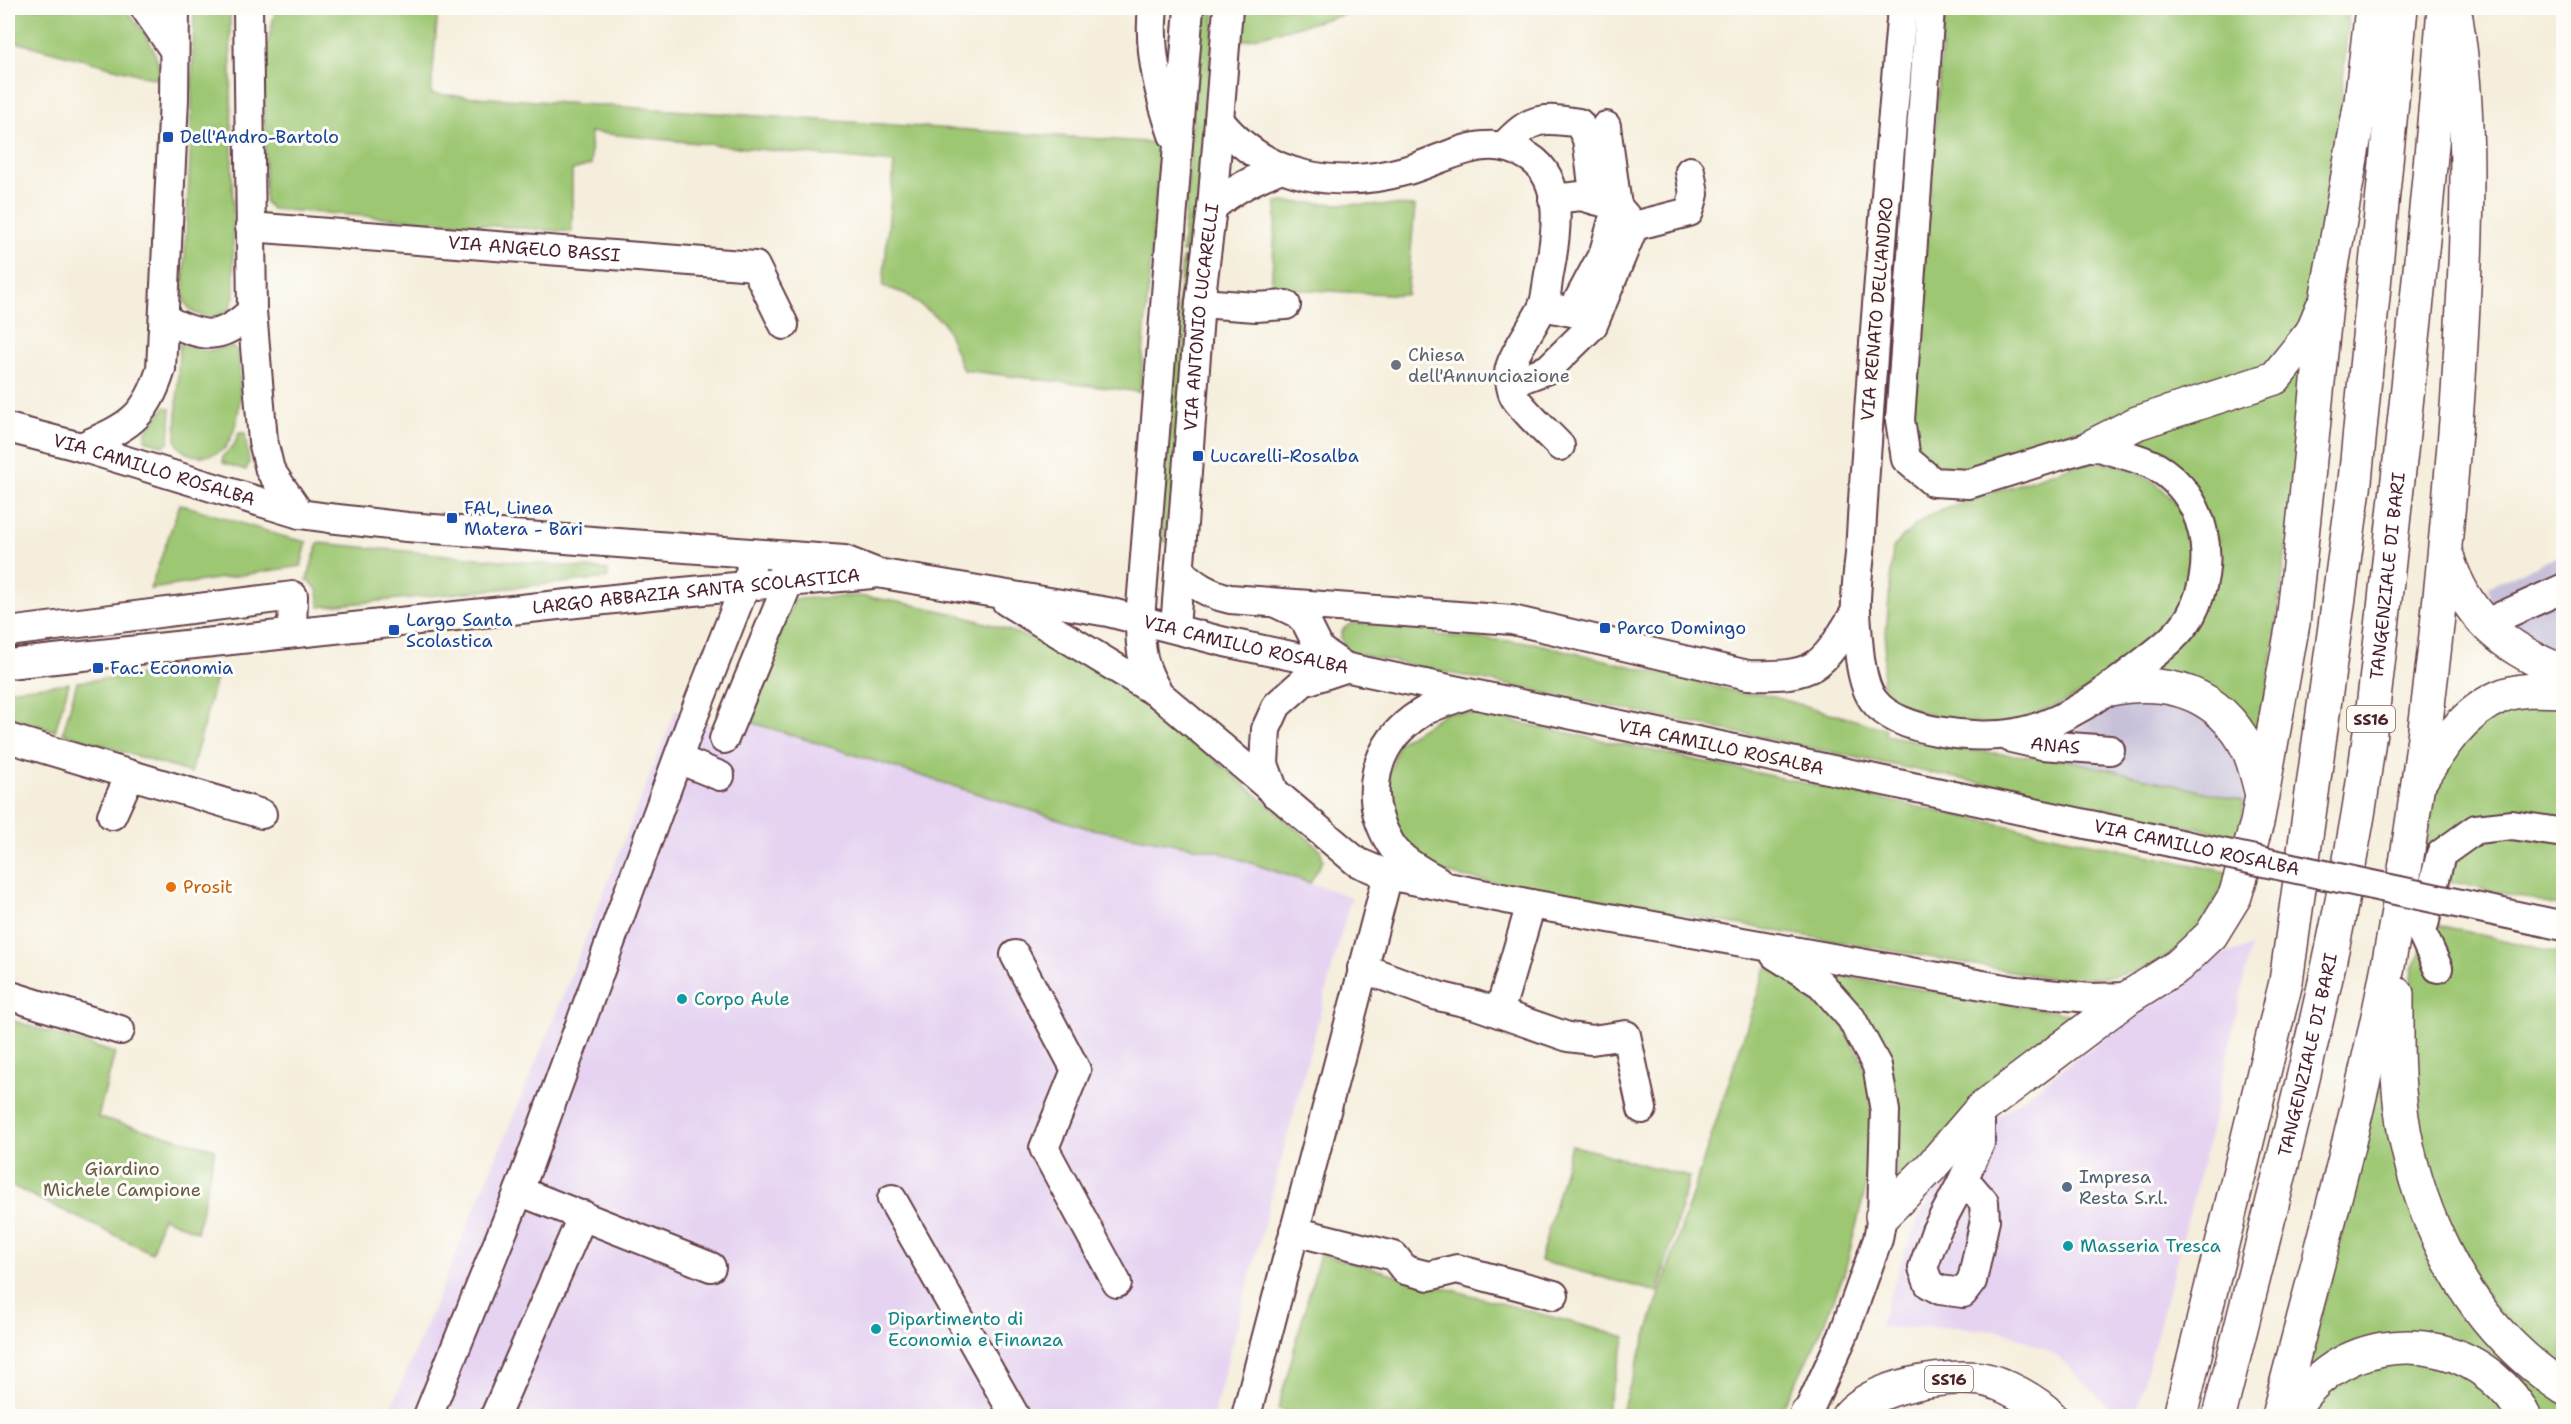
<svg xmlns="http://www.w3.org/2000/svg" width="2571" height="1424" viewBox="0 0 2571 1424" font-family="'Shantell Sans',sans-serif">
<rect width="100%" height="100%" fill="#fdfcf7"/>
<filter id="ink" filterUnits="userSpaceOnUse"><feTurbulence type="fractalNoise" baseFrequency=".0167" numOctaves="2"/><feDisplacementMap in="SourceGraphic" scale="12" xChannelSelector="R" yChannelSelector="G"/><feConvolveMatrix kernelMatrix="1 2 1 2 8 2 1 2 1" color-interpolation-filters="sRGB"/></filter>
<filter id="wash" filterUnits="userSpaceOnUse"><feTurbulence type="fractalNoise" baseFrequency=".008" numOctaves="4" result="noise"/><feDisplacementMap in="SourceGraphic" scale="24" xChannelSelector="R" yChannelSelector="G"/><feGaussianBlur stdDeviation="1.35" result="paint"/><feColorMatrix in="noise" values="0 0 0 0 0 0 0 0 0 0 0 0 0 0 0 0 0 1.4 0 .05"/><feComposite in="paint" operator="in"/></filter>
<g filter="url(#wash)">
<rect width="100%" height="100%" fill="#f5eedc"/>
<g fill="#e5d3f1">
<polygon points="676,709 738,736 744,720 1087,828 1216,851 1351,897 1213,1416 388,1416 551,1026"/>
<polygon points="2251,946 2210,1135 2135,1416 2115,1416 2096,1394 2056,1355 2007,1332 1955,1327 1879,1328 1905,1251 1922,1211 1944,1175 1974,1139 2003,1113 2050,1078 2216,957"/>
</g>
<g fill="#c7c0d9">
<polygon points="2563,554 2563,659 2495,616 2488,587"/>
<polygon points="2155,701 2191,710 2207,721 2223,737 2235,758 2242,779 2244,801 2067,760 2070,733 2107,710 2123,703"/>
</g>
<g fill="#9ec773" stroke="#74734f" stroke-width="1.5">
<path d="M8 8H123C144 29 159 50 160 80L8 40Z"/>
<path d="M194 8H230L234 296 230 309C213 322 188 318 183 295L191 138Z"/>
<polygon points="276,8 438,8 431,94 1160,143 1140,392 963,370 944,323 906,294 883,286 894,163 590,132 591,165 572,170 572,232 272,209 265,202 264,60"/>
<polygon points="1202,8 1215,8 1195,253 1182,252"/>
<polygon points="1247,8 1369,8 1241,41"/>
<path d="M1945 8H2349L2335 174 2305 328 2264 368 1974 468C1959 471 1935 476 1923 462 1917 456 1914 443 1910 436Z"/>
<polygon points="1277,202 1415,206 1407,295 1271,288"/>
<polygon points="1182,258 1194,259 1168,542 1161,540"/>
<path d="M179 344 206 351 232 347 238 352C241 383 244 422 224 449 209 459 184 460 176 441Z"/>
<polygon points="2311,359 2260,750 2154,673 2217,538 2120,440"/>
<polygon points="165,407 171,409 169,442 164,446 145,440 146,431"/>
<polygon points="239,433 245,433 249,462 246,470 223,463 223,456 234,445"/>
<path d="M2092 462C2166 462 2217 536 2184 605 2174 626 2142 648 2124 661 2109 672 2093 687 2076 696 2065 702 2051 707 2039 712 2031 716 2022 721 2014 723 1970 729 1920 714 1881 696L1893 548C1905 534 1917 522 1934 513L2072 466Z"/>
<polygon points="180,504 285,537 307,542 301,566 150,589"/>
<path d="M318 543 608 570V578L319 607C319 594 319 587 307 580Z"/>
<path d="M859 596C928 605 997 622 1060 651 1109 674 1153 709 1195 743 1237 778 1278 813 1320 849L1323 860 1310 883 1216 851 1087 828 744 720 795 599Z"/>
<path d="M1353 623 1436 629V635L1534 643 1746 694 1760 693 1886 729 1885 735 1973 751 2067 760 2244 801 2240 837 1353 653C1339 645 1335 630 1353 623Z"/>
<polygon points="219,666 191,773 63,733 77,682"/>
<polygon points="69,683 55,731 8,717 8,690"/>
<polygon points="2563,701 2563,907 2421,875 2434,799 2447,756 2507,704"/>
<path d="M1447 712 1478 714 2231 873C2221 889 2201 927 2189 939 2149 977 2103 981 2051 978L1461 877 1437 870 1403 848 1382 797 1399 742Z"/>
<polygon points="2434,924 2563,954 2563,1371 2494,1311 2458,1247 2420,1152 2406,1047 2412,969"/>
<polygon points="1766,968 1784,973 1804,984 1843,1025 1871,1079 1874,1155 1844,1274 1821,1331 1789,1396 1777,1416 1620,1416"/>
<polygon points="1827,974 2081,1016 1897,1184 1896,1129"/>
<polygon points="8,1019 115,1053 98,1117 215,1149 197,1232 162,1217 152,1253 8,1184"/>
<polygon points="2384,1060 2405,1181 2563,1400 2563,1416 2536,1416 2479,1353 2313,1369 2309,1365"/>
<polygon points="1571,1145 1689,1177 1658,1292 1540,1261"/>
<polygon points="1320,1254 1626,1337 1604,1416 1306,1416 1278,1409"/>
<polygon points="2408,1354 2451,1365 2485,1386 2507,1416 2306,1416 2350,1368"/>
</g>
</g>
<g filter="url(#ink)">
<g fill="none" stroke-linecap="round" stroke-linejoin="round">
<g stroke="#643e46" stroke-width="32">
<g id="minor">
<polyline points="145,8 174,50"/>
<polyline points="248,8 252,311 263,441 270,470 300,514"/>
<path d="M1153 8C1148 49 1159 95 1173 135"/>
<path d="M1902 8C1890 153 1876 298 1867 443 1864 480 1862 517 1860 554 1858 573 1855 594 1856 613 1858 637 1859 683 1874 701 1898 733 1979 740 2016 733 2065 724 2106 692 2145 661 2162 648 2180 634 2191 615 2218 564 2208 497 2155 466 2136 456 2114 453 2094 445L1969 484 1933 482 1906 459 1900 420 1930 8"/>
<path d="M1219 120C1267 180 1338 190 1408 170 1448 158 1487 130 1529 157 1566 180 1556 238 1549 274 1547 284 1547 296 1543 306 1537 321 1508 360 1509 374 1510 380 1511 391 1514 396 1520 408 1550 435 1560 446"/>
<path d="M1504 146C1531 117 1541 117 1579 123L1587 139 1595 200"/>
<path d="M1212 208C1233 189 1255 179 1281 168"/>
<polyline points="1634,226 1689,212 1694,194 1690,171"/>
<path id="s1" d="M250 227 755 266 784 325"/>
<polyline points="1200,303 1256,307 1286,305"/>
<polyline points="1543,306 1572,312 1604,252 1617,206 1606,126"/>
<path d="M164 319C204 337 218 343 252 311"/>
<polyline points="1511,383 1548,369 1593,325 1634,226 1617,206 1581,196 1553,199"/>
<path id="s2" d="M8 428 81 447 300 514 329 518 407 527 844 560 877 573 1108 612 1225 642 1692 740"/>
<path d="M81 447C127 427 146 419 161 369L174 99 175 8"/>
<path d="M1180 571C1195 586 1209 594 1230 599L1512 620 1748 675C1818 677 1821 668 1856 611"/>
<polyline points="1006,601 1159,694 1357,862 1388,875 1531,904 2016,991 2090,998 2129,997"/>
<polyline points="1276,603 1297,613 1306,622 1320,650 1342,665"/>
<polyline points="2484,624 2564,588"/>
<path id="s3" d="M1175 628 1200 303 1212 208 1228 8"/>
<polyline points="8,632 293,596 292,633"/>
<path id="s4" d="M8 664 651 595 872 574"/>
<path d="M1159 694C1142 667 1140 651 1140 619L1189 8"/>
<polyline points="8,738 262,814"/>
<path id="s5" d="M2011 738 2042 745 2110 750"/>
<polyline points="724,739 789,581 783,566"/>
<polyline points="678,759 720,776"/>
<polyline points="1275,794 1264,764 1266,729 1277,705 1303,682 1345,668"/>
<polyline points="112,815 130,775"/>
<path d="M1437 880C1421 871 1400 860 1390 843 1362 796 1373 743 1421 713 1435 704 1453 700 1468 694"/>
<polyline points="1531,904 1499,1013 1568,1037 1592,1040 1626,1035 1642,1109"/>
<polyline points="1015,955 1076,1070 1044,1148 1117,1283"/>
<polyline points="1775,955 1821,984 1851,1018 1877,1066 1885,1111 1882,1216 1878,1239 1843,1336 1807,1414"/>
<polyline points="1362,968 1438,996 1476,1005 1499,1013"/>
<polyline points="2438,968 2422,933 2441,854 2476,829 2512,825 2564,833"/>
<polyline points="8,995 120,1030"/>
<polyline points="1961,1184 1936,1231 1923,1268 1929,1284 1940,1290 1963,1293 1972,1281 1985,1220 1984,1202 1971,1187 1961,1184 1980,1143 1980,1110"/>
<polyline points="519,1191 711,1267"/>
<polyline points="892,1199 1015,1416"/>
<polyline points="1294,1231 1394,1256 1405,1270 1429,1276 1457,1269 1554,1295"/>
<polyline points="428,1416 519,1191 690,725 751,570 749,553"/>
<polyline points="495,1416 583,1215"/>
<polyline points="1246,1416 1388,875"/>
</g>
</g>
<g stroke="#643e46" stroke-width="36">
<g id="highway">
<polyline points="2094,445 2137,423 2275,378 2312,332 2322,308"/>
<path d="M2447 556C2466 618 2505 649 2564 672"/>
<path d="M2110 689C2168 678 2218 692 2247 747 2254 760 2257 777 2261 791"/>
<path d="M2421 780C2441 747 2463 713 2499 697 2518 688 2543 690 2564 691"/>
<path d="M2397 994C2397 1035 2396 1076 2402 1117 2414 1199 2453 1290 2514 1348 2529 1363 2546 1376 2564 1388"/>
<polyline points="1882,1216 1931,1167 1980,1110 2129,997 2178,966 2211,935 2235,896 2257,823 2293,623 2327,295 2361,101 2372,8"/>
<polyline points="1806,1416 1807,1414"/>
<path d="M1848 1416C1876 1385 1942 1375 1982 1379 2001 1382 2038 1402 2050 1416"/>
<polyline points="2180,1416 2286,982 2355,481 2401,8"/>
<path id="s6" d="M2219 1416C2268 1217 2323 1018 2358 815 2374 716 2383 615 2394 515 2413 346 2430 177 2444 8"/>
<path d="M2278 1416C2311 1288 2347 1159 2375 1030 2416 840 2438 637 2454 444 2459 392 2461 340 2464 288 2468 198 2470 107 2456 18"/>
<path d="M2290 1416C2328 1342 2429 1325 2492 1377 2505 1388 2517 1401 2524 1416"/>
</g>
</g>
<use href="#minor" stroke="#fff" stroke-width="28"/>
<use href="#highway" stroke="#fff" stroke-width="33"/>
<g stroke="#643e46" stroke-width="32" stroke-linecap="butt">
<g id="minor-bridge">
<path id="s7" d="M1692 740 2564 926"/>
</g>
</g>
<use href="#minor-bridge" stroke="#fff" stroke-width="28"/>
</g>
</g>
<g fill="#1a4fb4" stroke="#fdfcf7" stroke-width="2">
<rect x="162" y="131" width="12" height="12" rx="3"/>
<rect x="1192" y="450" width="12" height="12" rx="3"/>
<rect x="446" y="512" width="12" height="12" rx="3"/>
<rect x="1599" y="622" width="12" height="12" rx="3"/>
<rect x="388" y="624" width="12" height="12" rx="3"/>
<rect x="92" y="662" width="12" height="12" rx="3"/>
</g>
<circle fill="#6b7280" stroke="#fdfcf7" stroke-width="2" cx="1396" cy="365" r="6"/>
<circle fill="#e8710a" stroke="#fdfcf7" stroke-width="2" cx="171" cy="887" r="6"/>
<g fill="#0f9aa8" stroke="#fdfcf7" stroke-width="2">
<circle cx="682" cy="999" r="6"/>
<circle cx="2068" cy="1246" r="6"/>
<circle cx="876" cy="1329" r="6"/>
</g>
<circle fill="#5c6f8a" stroke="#fdfcf7" stroke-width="2" cx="2067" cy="1187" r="6"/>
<g text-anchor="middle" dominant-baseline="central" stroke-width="6" stroke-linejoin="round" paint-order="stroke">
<g fill="#fdfcf7" stroke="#806168" stroke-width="1.5">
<rect x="2347" y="706" width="48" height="26" rx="4.5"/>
<rect x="1925" y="1366" width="48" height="26" rx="4.5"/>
</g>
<g font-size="16" font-weight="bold" fill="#4a1f2b">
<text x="2371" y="719">SS16</text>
<text x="1949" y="1379">SS16</text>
</g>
<g font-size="18" fill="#164399" stroke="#fdfcf7" text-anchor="start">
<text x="180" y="137">Dell'Andro-Bartolo</text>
<text x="1210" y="456">Lucarelli-Rosalba</text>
<text x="464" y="508">FAL, Linea<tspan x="464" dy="21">Matera - Bari</tspan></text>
<text x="406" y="620">Largo Santa<tspan x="406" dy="21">Scolastica</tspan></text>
<text x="1617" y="628">Parco Domingo</text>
<text x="110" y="668">Fac. Economia</text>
</g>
<g font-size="18" fill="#4a1f2b" stroke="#fdfcf7">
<text stroke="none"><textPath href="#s1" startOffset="285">VIA ANGELO BASSI</textPath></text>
<text transform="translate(1877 309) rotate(-85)">VIA RENATO DELL'ANDRO</text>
<text stroke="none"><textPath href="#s3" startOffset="312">VIA ANTONIO LUCARELLI</textPath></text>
<text stroke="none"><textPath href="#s2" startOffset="152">VIA CAMILLO ROSALBA</textPath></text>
<text stroke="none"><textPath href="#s6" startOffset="858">TANGENZIALE DI BARI</textPath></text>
<text stroke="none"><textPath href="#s4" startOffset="692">LARGO ABBAZIA SANTA SCOLASTICA</textPath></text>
<text stroke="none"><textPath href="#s2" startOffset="1262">VIA CAMILLO ROSALBA</textPath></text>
<text stroke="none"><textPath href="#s5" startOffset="45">ANAS</textPath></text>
<text transform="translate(1721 747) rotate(12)">VIA CAMILLO ROSALBA</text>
<text stroke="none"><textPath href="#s7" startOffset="516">VIA CAMILLO ROSALBA</textPath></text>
<text stroke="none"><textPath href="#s6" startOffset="372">TANGENZIALE DI BARI</textPath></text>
</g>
<g font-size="18" fill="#5b616d" stroke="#fdfcf7" text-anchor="start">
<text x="1408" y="355">Chiesa<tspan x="1408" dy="21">dell'Annunciazione</tspan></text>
</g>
<g font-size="18" fill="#c56008" stroke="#fdfcf7" text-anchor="start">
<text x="183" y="887">Prosit</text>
</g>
<g font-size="18" fill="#0d838f" stroke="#fdfcf7" text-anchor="start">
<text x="694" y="999">Corpo Aule</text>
<text x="2080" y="1246">Masseria Tresca</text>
<text x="888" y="1319">Dipartimento di<tspan x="888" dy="21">Economia e Finanza</tspan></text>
</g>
<g font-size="18" fill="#675a44" stroke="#fdfcf7">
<text x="122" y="1169">Giardino<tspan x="122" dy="21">Michele Campione</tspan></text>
</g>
<g font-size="18" fill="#4e5e75" stroke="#fdfcf7" text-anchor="start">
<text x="2079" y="1177">Impresa<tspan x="2079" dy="21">Resta S.r.l.</tspan></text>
</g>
</g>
<rect width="2571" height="1424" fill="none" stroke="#fdfcf7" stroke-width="30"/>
</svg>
